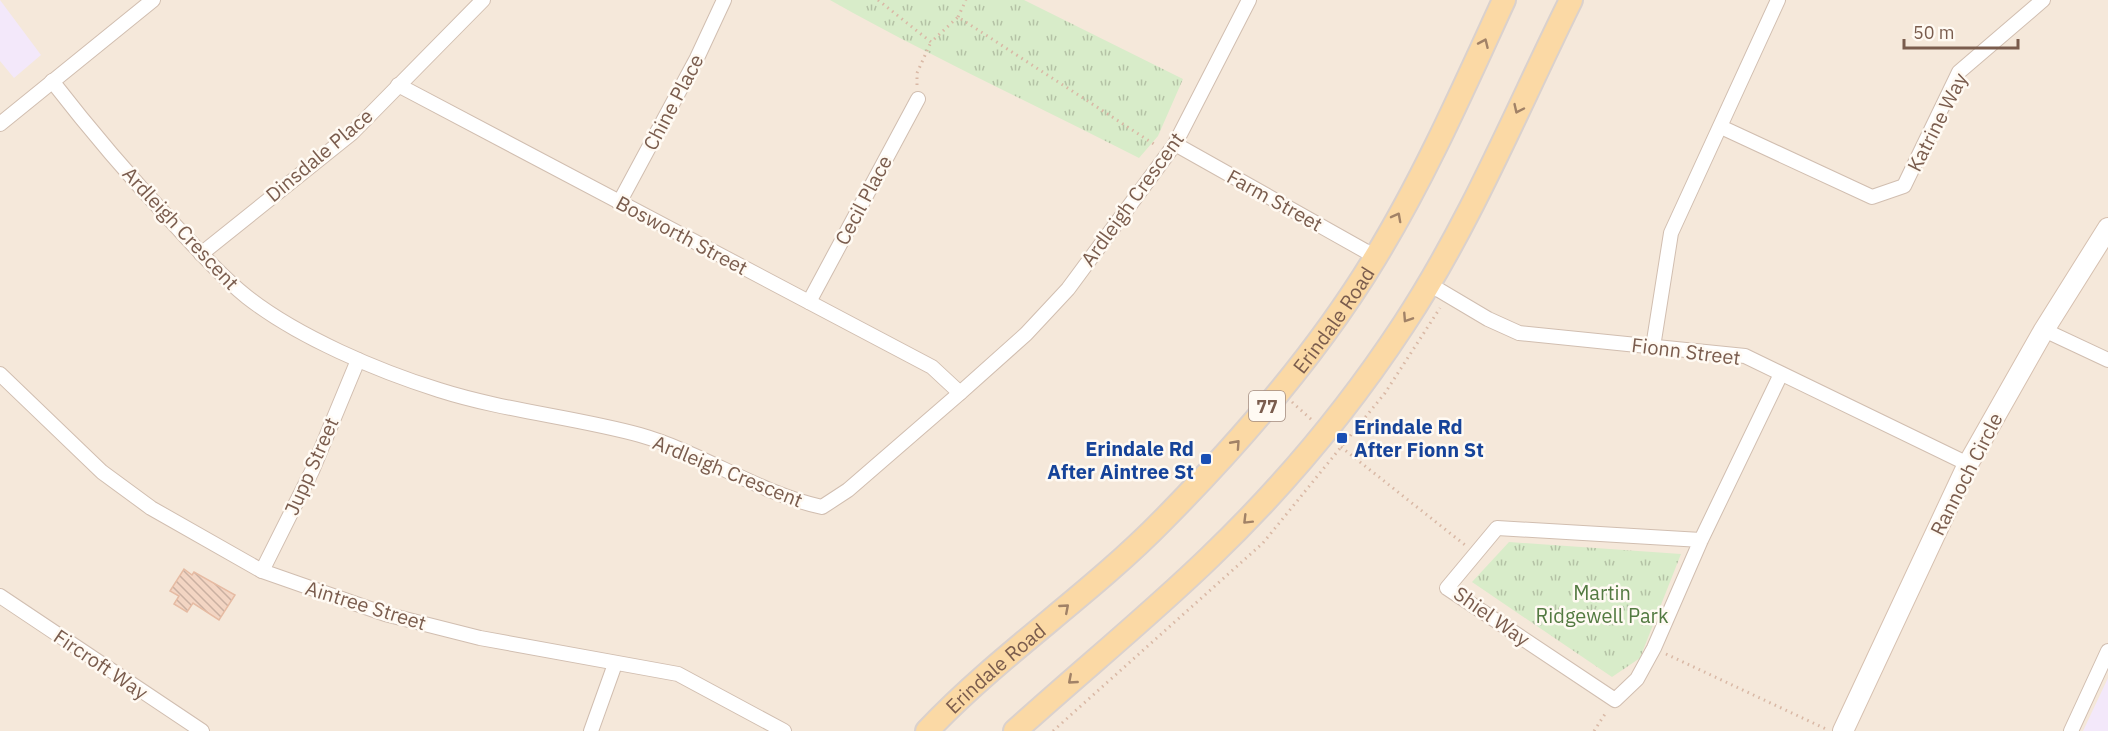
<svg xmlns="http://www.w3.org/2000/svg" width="2108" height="731" viewBox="0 0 2108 731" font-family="'IBM Plex Sans',sans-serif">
<defs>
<pattern id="park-tufts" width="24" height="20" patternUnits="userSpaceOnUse" patternTransform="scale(1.5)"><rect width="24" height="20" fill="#d8ecc9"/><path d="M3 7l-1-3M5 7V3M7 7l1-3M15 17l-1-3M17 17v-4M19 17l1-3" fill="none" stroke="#b4c2a5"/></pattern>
<pattern id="building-back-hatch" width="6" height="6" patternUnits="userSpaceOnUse" patternTransform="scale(1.5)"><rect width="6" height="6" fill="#f3d5c3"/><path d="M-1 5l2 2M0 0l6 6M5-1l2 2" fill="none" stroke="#cab0a1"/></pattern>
</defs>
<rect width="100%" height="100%" fill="#fdf6ec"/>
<rect fill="#f5e8da" x="0" y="0" width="2108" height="731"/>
<g fill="#f3e8fa">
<polygon points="0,0 41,55 14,78 0,61"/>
<polygon points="2108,678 2108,731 2083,731"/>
</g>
<g fill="url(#park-tufts)">
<path d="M830 0H1024L1183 79 1158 136 1139 158C1036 105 931 57 830 0Z"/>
<polygon points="1509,542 1681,554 1640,658 1612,677 1472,582"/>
</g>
<polygon fill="url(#building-back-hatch)" stroke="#e6bba3" stroke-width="1.5" points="184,569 192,575 194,572 235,595 219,620 193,603 187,612 174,604 179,596 170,591"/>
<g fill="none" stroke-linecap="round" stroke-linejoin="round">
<g stroke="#d1beb0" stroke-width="16">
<g id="street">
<path d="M52 81C90 130 131 178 173 223 197 249 220 275 247 297 298 337 378 371 439 390 505 411 574 417 640 435 703 453 758 493 822 507L848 490 960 393 1026 334 1068 289 1175 144 1249 0"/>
<polyline points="398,85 932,367 960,393"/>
<polyline points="0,124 153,0"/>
<polyline points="1721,127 1872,197 1904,186 1959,72 2043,0"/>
<polyline points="1175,144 1376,257"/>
<polyline points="619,203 697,58 724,0"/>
<polyline points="201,254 352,133 483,0"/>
<polyline points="1429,284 1488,319 1519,333 1745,356 1968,464"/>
<polyline points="809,302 918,99"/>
<polyline points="2044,330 2108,360"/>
<polyline points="1653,347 1671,233 1778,0"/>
<polyline points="0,374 102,472 151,508 262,571 385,614 480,638 678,674 784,731"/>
<polyline points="1701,540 1497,528 1447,588 1615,700 1637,679 1654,648 1701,540 1781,374"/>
<polyline points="262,571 312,471 358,360"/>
<polyline points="0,596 202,731"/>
<polyline points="591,731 615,664"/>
<polyline points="2071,731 2108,651"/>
</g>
</g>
<g stroke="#d6c0b0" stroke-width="22">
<polyline id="secondary" points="1843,731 1968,464 2044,330 2108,228"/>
</g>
<g stroke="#dad1cd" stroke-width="26">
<g id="primary">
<path id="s1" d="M927 731C1000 654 1090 595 1164 519 1242 440 1317 354 1375 258 1425 176 1464 87 1504 0"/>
<path d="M1015 731C1079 673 1148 617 1210 557 1283 487 1349 408 1404 324 1471 222 1517 109 1571 0"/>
</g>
</g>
<g stroke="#d9b8a5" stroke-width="3" stroke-dasharray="1.5 4.5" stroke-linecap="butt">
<polyline points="878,0 931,42 958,17 1157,146"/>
<polyline points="958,17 966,0"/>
<polyline points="917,85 917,73 931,42"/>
<polyline points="1292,402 1312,420"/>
<polyline points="1341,447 1465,545"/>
<polyline points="1666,654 1826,729"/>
<polyline points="1053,731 1263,543 1385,393 1440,308"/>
<polyline points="1594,731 1607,711"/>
</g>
<use href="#street" stroke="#fff" stroke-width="14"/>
<use href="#secondary" stroke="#fff" stroke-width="20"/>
<use href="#primary" stroke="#fbd9a5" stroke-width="22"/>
</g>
<defs><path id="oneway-chevron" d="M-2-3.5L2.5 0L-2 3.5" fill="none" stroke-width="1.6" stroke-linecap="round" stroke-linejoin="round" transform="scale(1.5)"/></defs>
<g stroke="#a18267">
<use href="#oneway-chevron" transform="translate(1484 43) rotate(-66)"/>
<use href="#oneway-chevron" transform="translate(1518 109) rotate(115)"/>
<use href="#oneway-chevron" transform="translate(1397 217) rotate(-62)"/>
<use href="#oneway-chevron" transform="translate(1407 318) rotate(123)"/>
<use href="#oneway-chevron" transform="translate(1236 444) rotate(-48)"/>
<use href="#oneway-chevron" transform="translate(1247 520) rotate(135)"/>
<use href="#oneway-chevron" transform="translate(1065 608) rotate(-41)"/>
<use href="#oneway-chevron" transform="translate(1072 680) rotate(139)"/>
</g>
<g fill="#1a4fb4" stroke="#fffaf3" stroke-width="2">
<rect x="1336" y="432" width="12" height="12" rx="3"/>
<rect x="1200" y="453" width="12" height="12" rx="3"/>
</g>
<g text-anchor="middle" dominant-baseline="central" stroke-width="5" stroke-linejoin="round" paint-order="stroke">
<rect fill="#fffaf3" stroke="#a28b7f" stroke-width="1.5" x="1249" y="391" width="36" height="30" rx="4.5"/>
<g font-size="18" font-weight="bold" fill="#7a5c4d">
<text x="1267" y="406">77</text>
</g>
<g font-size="20" fill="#7a5c4d" stroke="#fffaf3">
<text transform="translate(673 102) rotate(-62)">Chine Place</text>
<text transform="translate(1937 122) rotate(-63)">Katrine Way</text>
<text transform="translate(319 155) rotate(-40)">Dinsdale Place</text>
<text transform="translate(1132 199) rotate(-54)">Ardleigh Crescent</text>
<text transform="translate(863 200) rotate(-62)">Cecil Place</text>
<text transform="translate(1275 200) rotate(29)">Farm Street</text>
<text transform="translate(181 228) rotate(47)">Ardleigh Crescent</text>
<text transform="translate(682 235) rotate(28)">Bosworth Street</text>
<text stroke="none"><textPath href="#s1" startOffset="580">Erindale Road</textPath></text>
<text transform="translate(1686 351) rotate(7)">Fionn Street</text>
<text transform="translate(311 466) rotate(-66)">Jupp Street</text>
<text transform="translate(728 471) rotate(22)">Ardleigh Crescent</text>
<text transform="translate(1966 474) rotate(-63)">Rannoch Circle</text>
<text transform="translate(366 605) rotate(17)">Aintree Street</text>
<text transform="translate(1492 616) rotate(35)">Shiel Way</text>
<text transform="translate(101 664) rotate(34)">Fircroft Way</text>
<text stroke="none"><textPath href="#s1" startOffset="93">Erindale Road</textPath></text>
</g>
<g font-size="20" font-weight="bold" fill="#164399" stroke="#fffaf3" text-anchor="start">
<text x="1354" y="426">Erindale Rd<tspan x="1354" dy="23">After Fionn St</tspan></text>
<text x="1194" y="448" text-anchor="end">Erindale Rd<tspan x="1194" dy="23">After Aintree St</tspan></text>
</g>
<g font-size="20" fill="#537a41" stroke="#fffaf3">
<text x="1602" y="592">Martin<tspan x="1602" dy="23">Ridgewell Park</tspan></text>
</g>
</g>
<path d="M1904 39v9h114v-9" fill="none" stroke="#7a5c4d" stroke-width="3"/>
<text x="1913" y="39" font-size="18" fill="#7a5c4d" stroke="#fffaf3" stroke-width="4.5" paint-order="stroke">50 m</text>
</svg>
